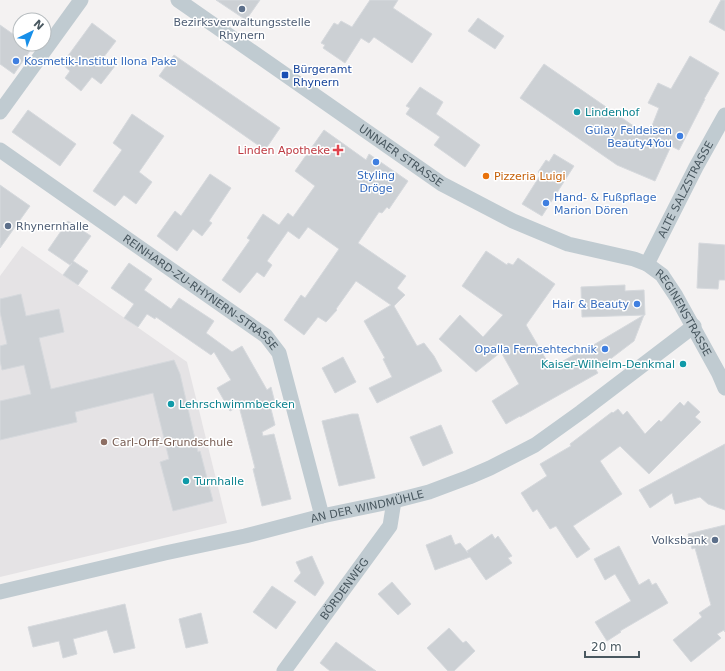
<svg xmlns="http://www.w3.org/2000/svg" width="725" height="671" viewBox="0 0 725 671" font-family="'DejaVu Sans',sans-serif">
<rect width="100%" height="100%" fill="#f4f2f2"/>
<polygon fill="#e5e3e5" points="22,246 187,362 227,523 0,577 0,276"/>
<g fill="#ccd0d4" stroke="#d6d9dd">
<polygon points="216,0 260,0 246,20"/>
<polygon points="370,0 398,0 393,8 432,34 412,63 374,37 369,43 361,38 345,63 323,48 325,45 321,43 334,23 338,25 341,21 352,27"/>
<polygon points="721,0 725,0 725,31 709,22"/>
<polygon points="478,18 504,36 495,49 468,31"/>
<polygon points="92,23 116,41 103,58 115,66 101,84 92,77 81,91 65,78 70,71 62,64"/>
<polygon points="0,25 20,39 20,44 27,44 32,48 14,74 0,64"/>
<polygon points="174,55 280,128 265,150 159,76"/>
<polygon points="690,56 719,73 704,99 705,99 679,150 671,146 655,181 617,165 520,98 544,64 648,136 659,108 648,103 658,83 671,89"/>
<polygon points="420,87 443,102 436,114 480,145 465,167 434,145 440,137 406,114 410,108 406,106"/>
<polygon points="28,110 76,144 60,166 12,132"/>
<polygon points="132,114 164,136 139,172 152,182 136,204 124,195 115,206 93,191 122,150 113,143"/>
<polygon points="324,130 366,160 369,154 408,181 389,209 387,207 382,213 379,212 358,243 406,276 397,288 405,295 394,306 417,346 424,343 434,356 442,371 377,403 369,388 392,377 383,359 385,358 364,321 391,305 356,281 336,309 337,310 326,322 318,317 304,335 284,320 301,295 305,298 339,249 308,227 299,239 288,231 267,261 272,265 264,277 257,272 240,293 222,280 250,240 247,238 263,214 279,225 288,213 293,217 315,186 295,171"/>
<polygon points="554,154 574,166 542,216 522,204 541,174 538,172 546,160 549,162"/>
<polygon points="210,174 231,188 209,221 212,223 202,236 193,229 177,251 157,236 175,211 181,216"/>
<polygon points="0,185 30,206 0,248"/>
<polygon points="68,221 91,236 73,261 88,271 78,285 63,275 72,263 70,265 48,250"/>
<polygon points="699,243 725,245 725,280 719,280 718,289 697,288"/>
<polygon points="486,251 507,265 508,263 513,265 518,258 555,284 526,325 551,368 584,349 585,350 644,315 634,341 596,370 598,373 520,417 520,416 506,424 492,401 519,384 501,352 476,372 439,339 460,315 483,337 503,315 462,286"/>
<polygon points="129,263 152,279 144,290 171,309 179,298 214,321 206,333 232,352 242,346 267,390 271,387 276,407 271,409 275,425 262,432 263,436 274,434 291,499 262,506 253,469 255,468 239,406 230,411 217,388 231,380 214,352 211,355 156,317 155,319 147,314 138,327 124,318 134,304 111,288"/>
<polygon points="625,285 625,291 644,290 645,315 582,317 581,287"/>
<polygon points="21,294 26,316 59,309 64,332 39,338 51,389 174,360 180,374 198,452 200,451 213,501 173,511 160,462 169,459 153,393 75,412 77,422 0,440 0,401 31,394 24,365 2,370 0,361 0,346 7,344 0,312 0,299"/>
<polygon points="343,357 356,382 335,393 322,368"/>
<polygon points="688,401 700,412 695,417 701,422 649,474 620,446 600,461 622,494 573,526 590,549 577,558 556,526 550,529 537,509 533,512 521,493 547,476 540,464 571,446 570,444 612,412 613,413 618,409 623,415 627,411 645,434 659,420 661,422 680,402 684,406"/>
<polygon points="352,414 358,414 375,478 339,486 322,421"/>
<polygon points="441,425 453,453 423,466 410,437"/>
<polygon points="725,444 725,510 708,504 700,497 675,504 672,493 650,508 639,490"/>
<polygon points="725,525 725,632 724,630 717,634 721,638 691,662 673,640 702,617 699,613 711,605 695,548 692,549 688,534"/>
<polygon points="492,534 495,539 498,536 512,556 508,558 512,563 486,580 470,557 435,570 426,545 451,535 455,545 460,543 468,553 467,551"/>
<polygon points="619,546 639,585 649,579 652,585 656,583 668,603 620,631 621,632 607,641 595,622 631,601 615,574 605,580 594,559"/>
<polygon points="312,556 324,583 315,596 294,581 301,573 296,562"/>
<polygon points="392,582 411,604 398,615 378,594"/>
<polygon points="272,586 296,602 276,629 253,612"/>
<polygon points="125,604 135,648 114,653 107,630 73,639 77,654 63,658 59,641 33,647 28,627"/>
<polygon points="201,613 208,643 186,648 179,619"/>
<polygon points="449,628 463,643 466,641 475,651 454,671 448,671 427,648"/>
<polygon points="336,642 351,653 376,671 330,671 320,663"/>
</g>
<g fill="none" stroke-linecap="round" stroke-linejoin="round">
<g stroke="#c0cbd1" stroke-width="15">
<path id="s1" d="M178 0 442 184 513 221 568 244 634 259 647 264 662 275 676 296 719 374 725 388"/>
<polyline points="0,112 81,0"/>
<path id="s2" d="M0 150 266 336 279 353 322 516"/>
<path id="s3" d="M647 264 696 167 725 115"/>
<path id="s4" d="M0 592 165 553 245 536 322 516 394 501 429 492 469 477 490 468 535 445 581 412 694 326"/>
<path id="s5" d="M284 671 390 526 394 501"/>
</g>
</g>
<g fill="#5c6f8a" stroke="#fff" stroke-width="1.5">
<circle cx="242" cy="9" r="4"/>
<circle cx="8" cy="226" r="4"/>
<circle cx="715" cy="540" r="4"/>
</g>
<g fill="#3f7fe0" stroke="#fff" stroke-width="1.5">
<circle cx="16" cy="61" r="4"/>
<circle cx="680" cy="136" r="4"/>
<circle cx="376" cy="162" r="4"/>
<circle cx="546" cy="203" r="4"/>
<circle cx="637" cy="304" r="4"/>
<circle cx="605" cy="349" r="4"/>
</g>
<rect fill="#1a4fb4" stroke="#fff" stroke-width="1.5" x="281" y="71" width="8" height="8" rx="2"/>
<g fill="#0f9aa8" stroke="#fff" stroke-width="1.5">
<circle cx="577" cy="112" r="4"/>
<circle cx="683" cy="364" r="4"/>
<circle cx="171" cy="404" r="4"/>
<circle cx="186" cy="481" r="4"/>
</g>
<path fill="#e0444e" stroke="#fff" stroke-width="1.5" d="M336 144h4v4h4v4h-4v4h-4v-4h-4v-4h4z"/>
<circle fill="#e8710a" stroke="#fff" stroke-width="1.5" cx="486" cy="176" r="4"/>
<circle fill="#8d6e63" stroke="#fff" stroke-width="1.5" cx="104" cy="442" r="4"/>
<g text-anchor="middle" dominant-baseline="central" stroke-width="3" stroke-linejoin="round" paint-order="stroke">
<g font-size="11" fill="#4e5e75" stroke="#fff">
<text x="242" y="22">Bezirksverwaltungsstelle<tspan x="242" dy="13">Rhynern</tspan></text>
<text x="16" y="226" text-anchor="start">Rhynernhalle</text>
<text x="707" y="540" text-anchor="end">Volksbank</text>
</g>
<g font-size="11" fill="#366cbe" stroke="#fff" text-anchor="end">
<text x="24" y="61" text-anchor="start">Kosmetik-Institut Ilona Pake</text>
<text x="672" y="130">Gülay Feldeisen<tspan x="672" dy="13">Beauty4You</tspan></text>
<text x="376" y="175" text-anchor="middle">Styling<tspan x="376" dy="13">Dröge</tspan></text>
<text x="554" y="197" text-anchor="start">Hand- &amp; Fußpflage<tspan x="554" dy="13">Marion Dören</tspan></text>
<text x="629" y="304">Hair &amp; Beauty</text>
<text x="597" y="349">Opalla Fernsehtechnik</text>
</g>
<g font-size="11" fill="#164399" stroke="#fff" text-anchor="start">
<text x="293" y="69">Bürgeramt<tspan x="293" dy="13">Rhynern</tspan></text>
</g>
<g font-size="11" fill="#0d838f" stroke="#fff" text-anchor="start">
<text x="585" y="112">Lindenhof</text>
<text x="675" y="364" text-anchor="end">Kaiser-Wilhelm-Denkmal</text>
<text x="179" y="404">Lehrschwimmbecken</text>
<text x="194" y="481">Turnhalle</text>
</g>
<g font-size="11" fill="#be3a42" stroke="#fff" text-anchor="end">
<text x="330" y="150">Linden Apotheke</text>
</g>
<g font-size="11" fill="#495860" stroke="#fff">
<text stroke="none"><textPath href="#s1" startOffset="272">UNNAER STRASSE</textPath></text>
<text stroke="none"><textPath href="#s3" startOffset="84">ALTE SALZSTRASSE</textPath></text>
<text stroke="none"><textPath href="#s2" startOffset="246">REINHARD-ZU-RHYNERN-STRASSE</textPath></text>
<text stroke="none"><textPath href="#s1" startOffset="605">REGINENSTRASSE</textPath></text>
<text stroke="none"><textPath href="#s4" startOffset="377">AN DER WINDMÜHLE</textPath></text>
<text stroke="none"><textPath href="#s5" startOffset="102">BÖRDENWEG</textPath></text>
</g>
<g font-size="11" fill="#c56008" stroke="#fff" text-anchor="start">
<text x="494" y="176">Pizzeria Luigi</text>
</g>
<g font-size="11" fill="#785e54" stroke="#fff" text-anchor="start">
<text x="112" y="442">Carl-Orff-Grundschule</text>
</g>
</g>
<g transform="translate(32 32) rotate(43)"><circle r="19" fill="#ffffff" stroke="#b6bcbf"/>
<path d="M0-3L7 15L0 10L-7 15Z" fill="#178fe9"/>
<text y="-6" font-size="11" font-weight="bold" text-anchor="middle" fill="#495860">N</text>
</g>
<path d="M585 651v6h54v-6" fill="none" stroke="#495860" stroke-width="2"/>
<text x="591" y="651" font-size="12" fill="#495860" stroke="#ffffff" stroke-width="3" paint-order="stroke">20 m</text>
</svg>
